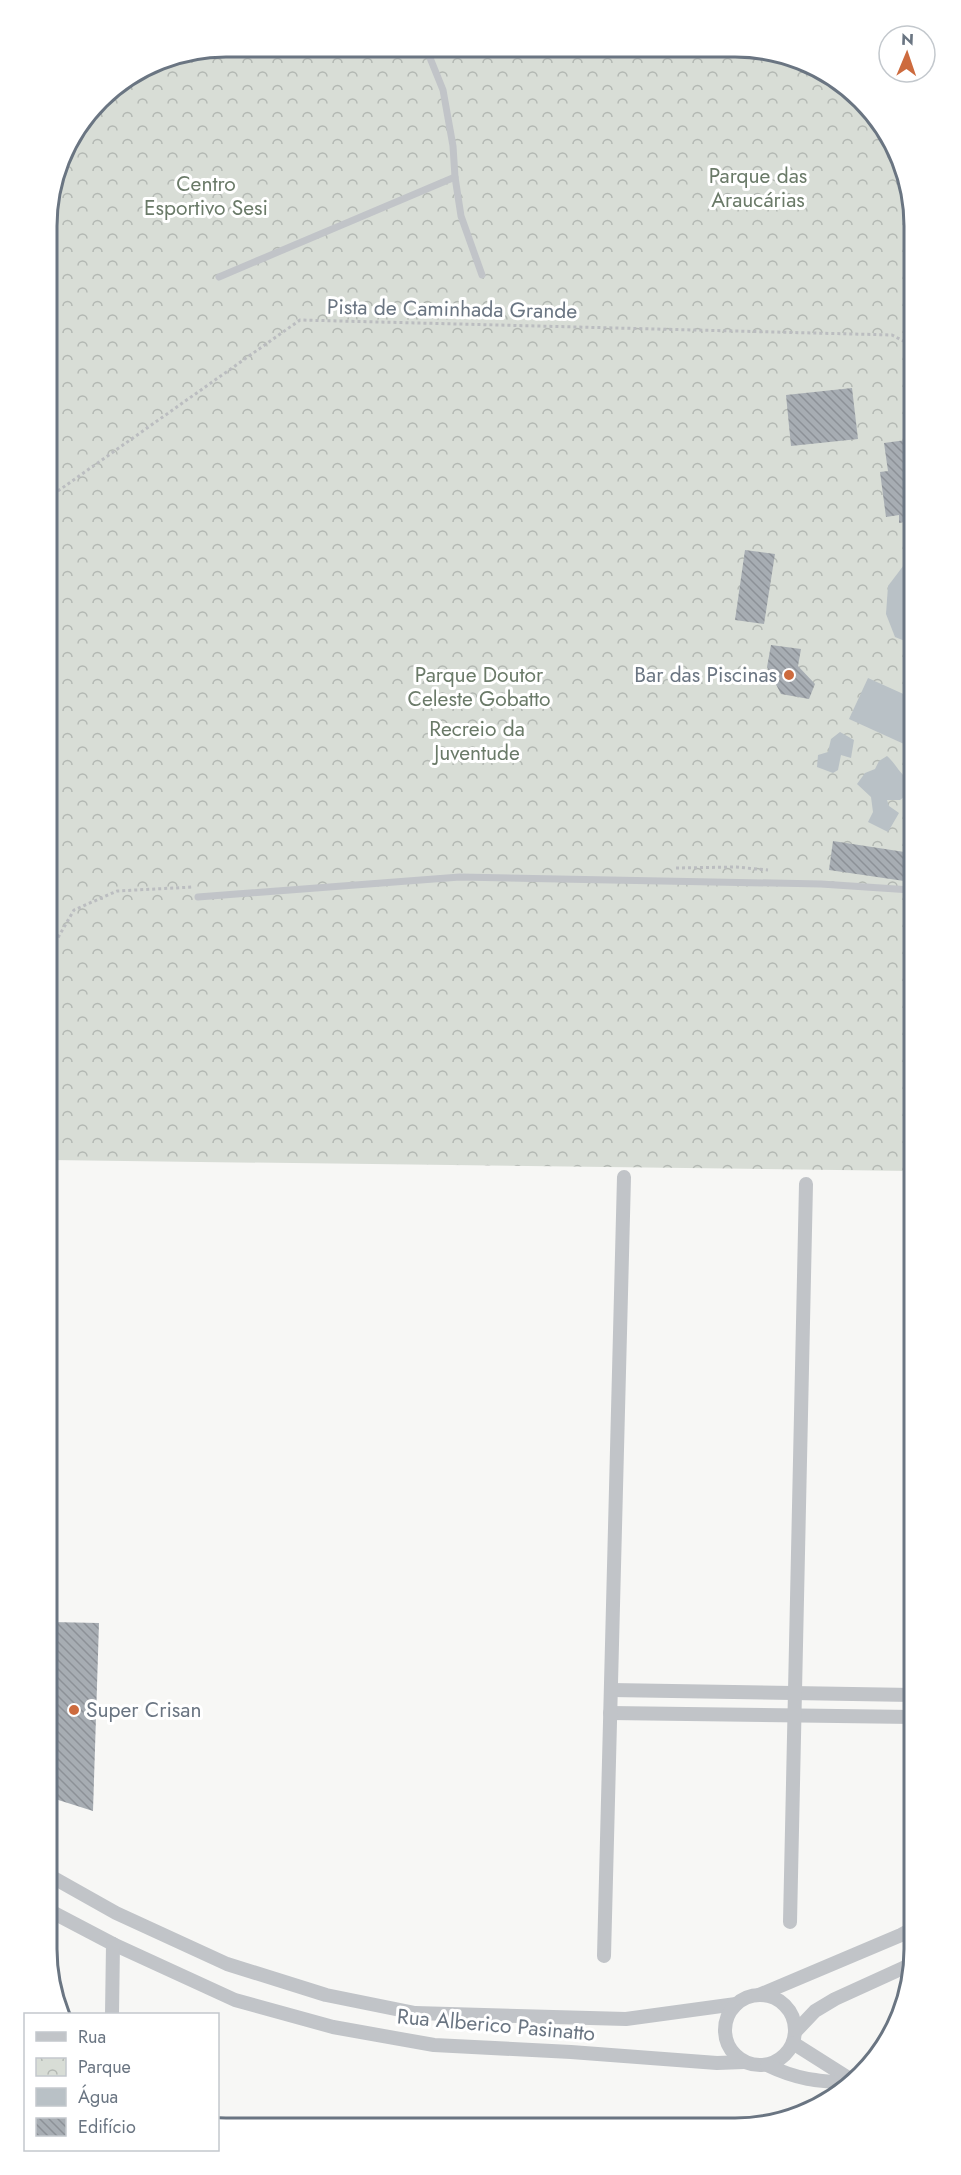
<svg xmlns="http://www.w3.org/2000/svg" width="961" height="2175" viewBox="0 0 961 2175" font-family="Jost,sans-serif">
<defs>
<pattern id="park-crowns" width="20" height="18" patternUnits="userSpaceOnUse" patternTransform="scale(1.5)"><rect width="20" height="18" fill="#d8ddd6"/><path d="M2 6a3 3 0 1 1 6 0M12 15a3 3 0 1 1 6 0" fill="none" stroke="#b3b8b3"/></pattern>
<pattern id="building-back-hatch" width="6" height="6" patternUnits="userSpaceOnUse" patternTransform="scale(1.5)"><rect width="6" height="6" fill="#a7adb3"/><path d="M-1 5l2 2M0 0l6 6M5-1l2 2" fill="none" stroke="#8c9197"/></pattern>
</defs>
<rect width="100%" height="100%" fill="#f7f7f5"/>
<polygon fill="url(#park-crowns)" points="226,47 769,50 853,91 890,136 908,180 912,1171 50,1160 47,214 65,147 108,91 158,60"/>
<g fill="#b9c1c6">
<polygon points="910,557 910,643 895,637 886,614 888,586"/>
<polygon points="868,678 910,697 910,731 904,744 849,719"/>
<polygon points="840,732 854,740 851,758 841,755 838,770 833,773 817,767 818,755 828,752 831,739"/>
<path d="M887 756C897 765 899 774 910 780V792L900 800H887L889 806 899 813 888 832 868 822 873 812 871 797 857 784 865 773 875 769 879 761Z"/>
</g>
<g fill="url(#building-back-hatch)">
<polygon points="852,388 858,439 791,446 786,395"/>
<polygon points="906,440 909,461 910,521 899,523 899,515 886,517 880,472 888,471 884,443"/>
<polygon points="745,550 775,554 764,624 735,620"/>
<polygon points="771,645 801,649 798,666 815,684 809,699 781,694 767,667"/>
<polygon points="833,841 911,853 911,882 829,870"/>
<polygon points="51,1622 99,1623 93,1811 52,1798"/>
</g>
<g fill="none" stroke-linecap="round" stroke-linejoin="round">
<g stroke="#bbbdc0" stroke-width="3" stroke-dasharray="3 3" stroke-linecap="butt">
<polyline points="625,49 627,52 633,49"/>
<polyline points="48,498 300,320 892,335 909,344"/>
<polyline points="676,868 736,867 768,870"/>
<polyline points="49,953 74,910 117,891 193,887"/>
</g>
<g stroke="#c1c4c8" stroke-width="7">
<polyline points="426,48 443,90 453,146 455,177 461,216 482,275"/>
<polyline points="47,249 53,278"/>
<polyline points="219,277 455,177"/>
<polyline points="198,897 460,877 821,884 911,890"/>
</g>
<g stroke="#c1c4c8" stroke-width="14">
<polyline points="611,1690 913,1695"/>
<polyline points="610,1713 913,1717"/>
<polyline points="52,1877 116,1913 227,1964 326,1995 415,2013 626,2019 736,2004"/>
<polyline points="52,1912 113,1944 235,2000 333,2027 434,2045 571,2052 717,2063 744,2062"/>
<polyline points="790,1922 806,1184"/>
<polyline points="604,1956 624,1177"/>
<polyline points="759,1995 901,1935 914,1928"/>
<circle cx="760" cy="2030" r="35"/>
<polyline points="112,2014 113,1944"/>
<polyline points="795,2032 815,2011 835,1999 914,1963"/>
<polyline points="793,2043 853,2081"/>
<path d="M767 2065C798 2080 817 2081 851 2083"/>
</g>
</g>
<g fill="#cd6b3e" stroke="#fff" stroke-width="2">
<circle cx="789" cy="675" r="6"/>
<circle cx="74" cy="1710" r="6"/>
</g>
<g text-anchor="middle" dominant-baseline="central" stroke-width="6" stroke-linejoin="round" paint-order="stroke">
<g font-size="21" fill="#6a7a68" stroke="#fff">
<text x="758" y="176">Parque das<tspan x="758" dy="24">Araucárias</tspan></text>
<text x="206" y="184">Centro<tspan x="206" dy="24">Esportivo Sesi</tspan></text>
<text x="479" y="675">Parque Doutor<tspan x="479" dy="24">Celeste Gobatto</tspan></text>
<text x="477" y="729">Recreio da<tspan x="477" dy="24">Juventude</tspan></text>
</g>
<g font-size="21" fill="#6a7582" stroke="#fff">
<text transform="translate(452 309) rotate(1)">Pista de Caminhada Grande</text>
<text transform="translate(496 2025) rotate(5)">Rua Alberico Pasinatto</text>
</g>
<g font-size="21" fill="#6a7582" stroke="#fff" text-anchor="end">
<text x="777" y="675">Bar das Piscinas</text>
<text x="86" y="1710" text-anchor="start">Super Crisan</text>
</g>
</g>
<path d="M0 0H961V2175H0ZM226 57H735A169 169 0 0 1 904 226V1949A169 169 0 0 1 735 2118H226A169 169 0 0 1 57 1949V226A169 169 0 0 1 226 57Z" fill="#fff" fill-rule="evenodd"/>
<path fill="none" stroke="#6a7582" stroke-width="3" d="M226 57H735A169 169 0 0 1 904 226V1949A169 169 0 0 1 735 2118H226A169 169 0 0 1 57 1949V226A169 169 0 0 1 226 57Z"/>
<rect x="24" y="2013" width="195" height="138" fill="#ffffff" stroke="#c3c8cd" stroke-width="1.5"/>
<rect x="36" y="2032" width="30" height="9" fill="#c1c4c8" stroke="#c3c8cd" stroke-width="1.5"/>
<text x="78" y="2043" font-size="18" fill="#6a7582">Rua</text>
<rect x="36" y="2058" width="30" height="18" fill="url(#park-crowns)" stroke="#c3c8cd" stroke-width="1.5"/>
<text x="78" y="2073" font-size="18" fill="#6a7582">Parque</text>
<rect x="36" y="2088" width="30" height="18" fill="#b9c1c6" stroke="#c3c8cd" stroke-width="1.5"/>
<text x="78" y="2103" font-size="18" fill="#6a7582">Água</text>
<rect x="36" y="2118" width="30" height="18" fill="url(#building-back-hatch)" stroke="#c3c8cd" stroke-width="1.5"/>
<text x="78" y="2133" font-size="18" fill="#6a7582">Edifício</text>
<g transform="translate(907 54) rotate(2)"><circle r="28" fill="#ffffff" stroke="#c3c8cd" stroke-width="1.5"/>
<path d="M0-4.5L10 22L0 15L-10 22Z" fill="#cd6b3e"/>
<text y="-9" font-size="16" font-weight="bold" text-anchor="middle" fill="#6a7582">N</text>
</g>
</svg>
